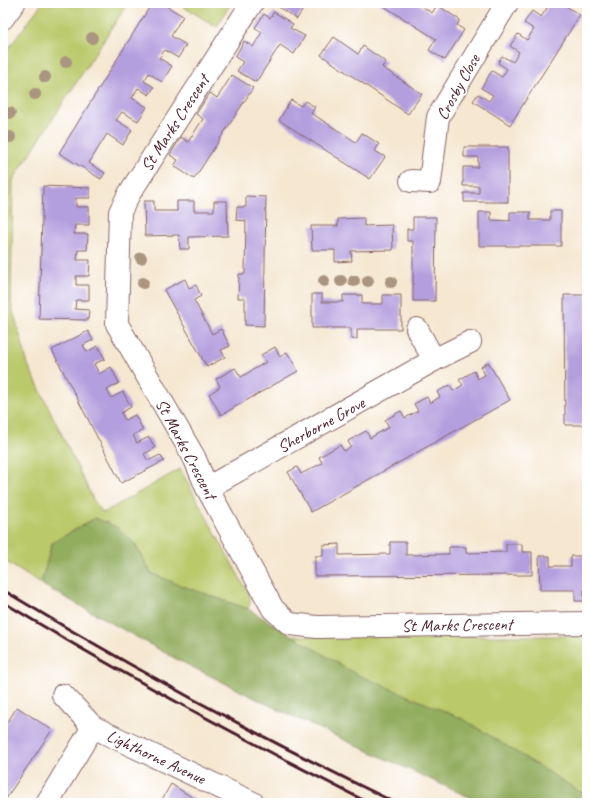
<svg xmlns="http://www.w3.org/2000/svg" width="590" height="806" viewBox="0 0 590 806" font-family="Caveat,sans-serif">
<rect width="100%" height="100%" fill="#fff"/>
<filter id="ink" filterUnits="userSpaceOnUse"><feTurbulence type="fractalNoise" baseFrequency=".025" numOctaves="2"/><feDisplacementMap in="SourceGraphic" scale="8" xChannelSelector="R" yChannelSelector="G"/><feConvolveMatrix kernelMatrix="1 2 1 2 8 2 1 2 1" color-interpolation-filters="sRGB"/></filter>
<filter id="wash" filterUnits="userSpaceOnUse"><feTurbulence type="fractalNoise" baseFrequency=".012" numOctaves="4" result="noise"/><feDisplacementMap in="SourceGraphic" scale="16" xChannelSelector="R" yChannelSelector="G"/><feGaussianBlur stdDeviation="0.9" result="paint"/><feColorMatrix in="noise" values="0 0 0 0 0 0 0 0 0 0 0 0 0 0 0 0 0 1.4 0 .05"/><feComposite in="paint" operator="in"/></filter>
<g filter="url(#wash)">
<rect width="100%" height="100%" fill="#f5e7d0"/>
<g fill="#bac96b" stroke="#82744b">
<polygon points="42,3 128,3 13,180 11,303 28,365 94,501 103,513 180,469 251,598 248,609 177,584 151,573 135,544 52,543 41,584 3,560 3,56"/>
<polygon points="177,3 231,3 217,27"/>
<polygon points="269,636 587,636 587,803"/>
</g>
<polygon fill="#93ad5f" stroke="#6e6645" points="95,518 115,526 135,544 151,573 177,584 248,609 356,674 463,719 587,796 587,803 482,803 281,711 178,660 41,584 52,543"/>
<g id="blocks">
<g fill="#b49fde">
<polygon points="152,3 161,3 183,16 171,36 186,45 178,58 165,50 159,58 172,66 162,82 149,73 144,81 154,87 149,95 138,88 132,98 147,107 138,121 122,112 116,120 132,130 123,145 107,134 89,163 105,173 101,179 59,153"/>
<polygon points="279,3 307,3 297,19 277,6"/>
<polygon points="379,3 417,3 432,13 437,5 460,20 457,25 464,30 445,60 429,50 436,39"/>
<polygon points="539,3 561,3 580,15 510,125 473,101 478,94 489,101 493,95 481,88 492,71 502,77 507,69 498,63 502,56 513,62 519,52 510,46 518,34 527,40 534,29 524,23 532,11 541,17 547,8"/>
<polygon points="274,12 293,24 290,28 305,36 294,54 280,45 256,82 237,71 243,62 235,57 244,41 253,47 262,32 255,28 264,14 270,18"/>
<polygon points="334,37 358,54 363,46 386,62 382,67 422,94 408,114 321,55"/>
<polygon points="232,75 253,88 194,179 174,166 178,160 170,155 181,137 188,142 203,119 196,114 210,93 217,98"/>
<polygon points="291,100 301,106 305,101 315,107 311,113 356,142 362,133 379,144 375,151 385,157 370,179 279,120"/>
<polygon points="464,147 508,147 508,202 464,202 464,193 479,193 479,186 463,186 463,167 478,167 478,157 464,157"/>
<polygon points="43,186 90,188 90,198 76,198 76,207 89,207 89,225 75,225 74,234 88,234 87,250 78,250 77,260 90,260 89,276 76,276 76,285 89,285 89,300 76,300 75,309 89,310 88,320 39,319"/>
<polygon points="246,196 266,197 264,326 245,325 245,298 238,298 239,274 245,274 246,221 236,220 237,207 246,207"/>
<polygon points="144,201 154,201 154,211 177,211 177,201 194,201 194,211 214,211 214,201 227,201 228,236 189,237 189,249 180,249 179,235 145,236"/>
<polygon points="550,211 561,211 561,246 479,246 479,212 491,212 491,220 510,221 510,212 530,212 530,220 550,220"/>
<polygon points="413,217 436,217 435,301 413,301 413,241 407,241 407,229 413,229"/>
<polygon points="364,218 364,226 392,225 393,250 351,251 352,261 335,262 335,250 312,250 311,226 338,226 338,219"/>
<polygon points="185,279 189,288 196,285 201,296 194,300 212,334 221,329 230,346 221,350 225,357 207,367 164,290"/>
<polygon points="312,294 322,294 322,302 343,302 343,295 362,295 362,304 383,304 383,295 401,295 401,329 357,329 357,339 351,339 351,328 312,328"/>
<polygon points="564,295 587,295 587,425 565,425"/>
<polygon points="88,331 93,340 83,345 87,352 98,346 105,359 94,364 99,374 111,367 119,383 107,390 111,398 123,392 131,407 121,413 125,420 135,415 143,430 133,435 137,443 149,437 155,448 144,454 148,461 160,455 164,461 121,483 52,350"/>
<polygon points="275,347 280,357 287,352 298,371 221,415 209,394 220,387 216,379 235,368 241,377 266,362 261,355"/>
<polygon points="488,362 510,400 311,512 288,472 297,467 301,474 322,463 319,457 340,445 344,451 351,447 348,441 366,431 370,438 389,427 385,420 401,411 405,418 418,411 414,404 427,397 430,403 440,397 437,392 450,385 453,391 463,385 459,380 474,371 478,379 485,375 481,367"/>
<polygon points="390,542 406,542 406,555 449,554 449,547 466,547 466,553 506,552 506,544 522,544 522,552 532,552 532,575 315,576 315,556 323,556 323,545 339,544 339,555 390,554"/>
<polygon points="539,556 550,556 550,566 571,566 571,556 587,556 587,590 584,590 584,601 575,601 575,590 540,590"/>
<polygon points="17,707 52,730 3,803 3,729"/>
<polygon points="171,784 201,803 160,803"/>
</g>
</g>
</g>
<g filter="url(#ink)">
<use href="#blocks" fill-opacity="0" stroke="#866565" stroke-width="1"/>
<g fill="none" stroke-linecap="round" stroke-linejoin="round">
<g stroke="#866565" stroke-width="24">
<g id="minor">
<polyline points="252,3 129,194 120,212 117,324 194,457 207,488 273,609 290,624 317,627 587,623"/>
<polyline points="411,181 430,182 438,117 507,3"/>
<polyline points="417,329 434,360"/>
<polyline points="207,488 434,360 470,342"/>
<polyline points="63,695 93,727 253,803"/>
<polyline points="47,803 93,727"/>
</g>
</g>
<g stroke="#866565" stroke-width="24">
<polyline id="trunk" points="3,18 14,3"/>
</g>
<use href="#minor" stroke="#fff" stroke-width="22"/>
<use href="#trunk" stroke="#fff" stroke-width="22"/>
<g stroke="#4a1f2b" stroke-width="3">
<path d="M3 590C130 667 261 738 396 803"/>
<path d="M3 602C122 675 245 740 369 803"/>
</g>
</g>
<g fill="#aa9580">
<circle cx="92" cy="38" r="6"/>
<circle cx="66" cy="62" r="6"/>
<circle cx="45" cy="77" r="6"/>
<circle cx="35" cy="94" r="6"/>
<circle cx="10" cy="113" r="6"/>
<circle cx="10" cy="137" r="6"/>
<circle cx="141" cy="258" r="6"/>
<circle cx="324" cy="281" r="6"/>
<circle cx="341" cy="281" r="6"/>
<circle cx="354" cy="281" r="6"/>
<circle cx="368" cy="281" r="6"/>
<circle cx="391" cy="282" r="6"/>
<circle cx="143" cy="283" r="6"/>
</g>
</g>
<g text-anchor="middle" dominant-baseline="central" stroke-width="3.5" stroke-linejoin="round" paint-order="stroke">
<g font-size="17" fill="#4a1f2b" stroke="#fff">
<text transform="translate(458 87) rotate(-61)">Crosby Close</text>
<text transform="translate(175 123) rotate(-57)">St Marks Crescent</text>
<text transform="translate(321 425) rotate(-29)">Sherborne Grove</text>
<text transform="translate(186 449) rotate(62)">St Marks Crescent</text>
<text transform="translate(457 625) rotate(-1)">St Marks Crescent</text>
<text transform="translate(156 757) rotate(25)">Lighthorne Avenue</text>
</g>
</g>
<rect width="590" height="806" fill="none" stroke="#fff" stroke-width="16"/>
</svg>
